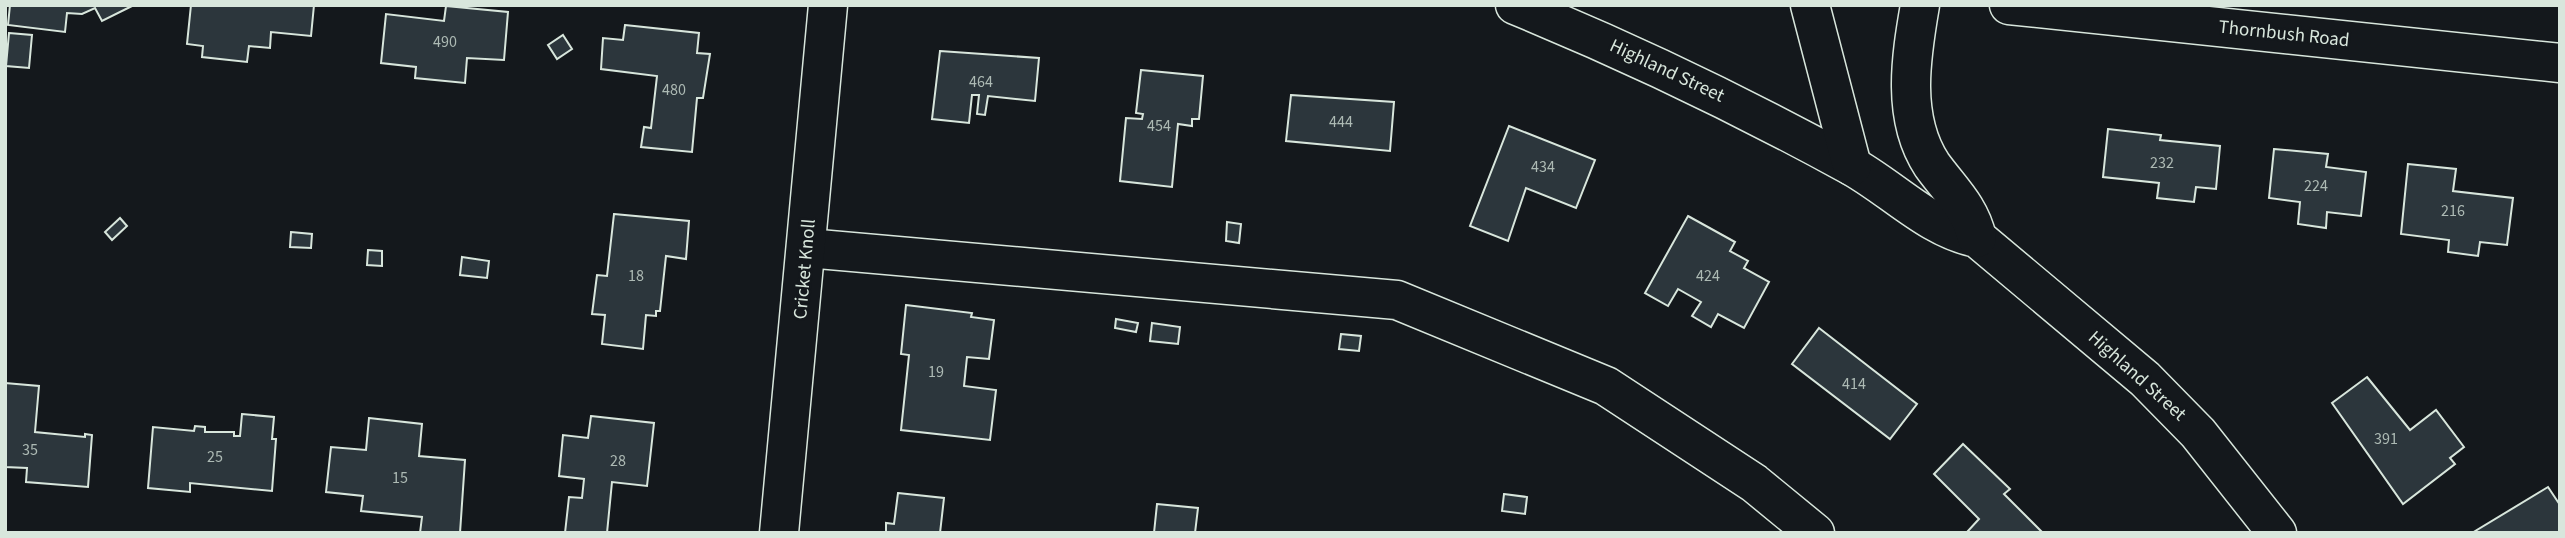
<svg xmlns="http://www.w3.org/2000/svg" width="2565" height="538" viewBox="0 0 2565 538" font-family="'Source Sans 3',sans-serif">
<rect width="100%" height="100%" fill="#14181c"/>
<g fill="#2c363c" stroke="#d8e6dc" stroke-width="2">
<polygon points="10,5 134,5 102,21 95,8 82,14 67,13 65,32 8,25"/>
<polygon points="191,5 314,5 311,36 271,32 270,48 249,46 247,62 202,57 203,46 187,44"/>
<polygon points="446,6 508,12 504,60 467,58 465,83 415,78 416,67 381,63 386,14 444,21"/>
<polygon points="625,25 699,33 697,53 710,54 703,98 697,98 692,152 641,147 644,127 651,128 657,76 601,69 603,38 623,40"/>
<polygon points="9,33 32,35 29,68 6,66"/>
<polygon points="563,35 572,49 557,59 548,45"/>
<polygon points="940,51 1039,58 1035,101 988,96 985,115 977,114 979,95 972,95 969,123 932,119"/>
<polygon points="1141,70 1203,76 1199,119 1192,119 1192,126 1178,124 1172,187 1120,181 1126,118 1142,119 1143,114 1136,113"/>
<polygon points="1291,95 1394,102 1390,151 1286,141"/>
<polygon points="1509,126 1595,160 1576,208 1526,188 1508,241 1470,226"/>
<polygon points="2108,129 2161,135 2160,140 2220,146 2216,189 2196,187 2194,202 2157,198 2159,183 2103,177"/>
<polygon points="2274,149 2328,154 2326,167 2366,172 2361,216 2327,212 2326,228 2298,224 2300,202 2269,198"/>
<polygon points="2408,164 2456,169 2453,191 2513,198 2507,245 2480,242 2478,256 2448,252 2449,240 2401,234"/>
<polygon points="614,214 689,221 686,259 666,256 660,311 656,311 656,316 646,315 643,349 602,344 605,315 592,314 597,275 607,276"/>
<polygon points="1688,216 1735,242 1730,251 1748,261 1744,268 1769,282 1744,328 1718,314 1711,327 1692,316 1701,302 1678,289 1668,306 1645,293"/>
<polygon points="120,218 127,226 112,240 105,232"/>
<polygon points="1227,222 1241,224 1239,243 1226,241"/>
<polygon points="291,232 312,234 311,248 290,247"/>
<polygon points="368,250 382,251 382,266 367,265"/>
<polygon points="462,257 489,261 487,278 460,275"/>
<polygon points="906,305 972,313 971,317 994,320 989,359 967,357 964,386 996,390 990,440 901,430 909,355 901,354"/>
<polygon points="1116,319 1138,323 1136,332 1115,328"/>
<polygon points="1152,323 1180,327 1178,344 1150,341"/>
<polygon points="1819,328 1917,404 1890,439 1792,364"/>
<polygon points="1341,334 1361,336 1359,351 1339,349"/>
<polygon points="2367,377 2410,430 2436,410 2464,447 2450,458 2455,464 2403,504 2332,403"/>
<polygon points="5,383 39,386 35,432 85,437 85,434 92,435 88,487 26,482 27,468 5,467"/>
<polygon points="242,414 274,417 272,439 276,439 272,491 190,483 190,492 148,488 153,427 194,431 195,426 205,427 205,432 234,432 234,436 240,436"/>
<polygon points="591,416 654,423 647,486 612,482 607,533 565,533 569,497 582,498 584,479 559,476 563,435 588,438"/>
<polygon points="369,418 422,424 419,456 465,460 460,533 420,533 422,517 361,511 363,496 326,492 331,447 366,450"/>
<polygon points="1963,444 2010,489 2004,494 2043,533 1967,532 1979,519 1934,474"/>
<polygon points="2548,487 2560,505 2560,533 2472,533"/>
<polygon points="898,493 944,498 940,533 886,533 886,523 894,524"/>
<polygon points="1504,494 1527,497 1525,514 1502,511"/>
<polygon points="1157,504 1198,508 1195,533 1154,533"/>
</g>
<g fill="none" stroke-linecap="round" stroke-linejoin="round">
<g stroke="#d8e6dc" stroke-width="41">
<g id="minor">
<path d="M1515 5C1630 52 1740 105 1848 164 1890 186 1929 229 1977 238L2145 379 2198 433 2277 533"/>
<polyline points="1810,5 1852,166"/>
<path d="M1920 5C1911 57 1901 118 1932 165 1950 190 1970 207 1977 238"/>
<polyline points="807,248 1397,300 1606,386 1754,483 1815,533"/>
<polyline points="779,533 828,5"/>
</g>
</g>
<g stroke="#d8e6dc" stroke-width="41">
<polyline id="major" points="2009,5 2560,63"/>
</g>
<use href="#minor" stroke="#14181c" stroke-width="38"/>
<use href="#major" stroke="#14181c" stroke-width="38"/>
</g>
<g text-anchor="middle" dominant-baseline="central" stroke-width="5" stroke-linejoin="round" paint-order="stroke">
<g font-size="16" fill="#adbab4">
<text x="445" y="42">490</text>
<text x="981" y="82">464</text>
<text x="674" y="90">480</text>
<text x="1341" y="122">444</text>
<text x="1159" y="126">454</text>
<text x="2162" y="163">232</text>
<text x="1543" y="167">434</text>
<text x="2316" y="186">224</text>
<text x="2453" y="211">216</text>
<text x="636" y="276">18</text>
<text x="1708" y="276">424</text>
<text x="936" y="372">19</text>
<text x="1854" y="384">414</text>
<text x="2386" y="439">391</text>
<text x="30" y="450">35</text>
<text x="215" y="457">25</text>
<text x="618" y="461">28</text>
<text x="400" y="478">15</text>
</g>
<g font-size="19" fill="#d8e6dc" stroke="#14181c">
<text transform="translate(2284 34) rotate(6)">Thornbush Road</text>
<text transform="translate(1667 71) rotate(25)">Highland Street</text>
<text transform="translate(805 269) rotate(-85)">Cricket Knoll</text>
<text transform="translate(2137 376) rotate(42)">Highland Street</text>
</g>
</g>
<rect width="2565" height="538" fill="none" stroke="#d8e6dc" stroke-width="14"/>
</svg>
